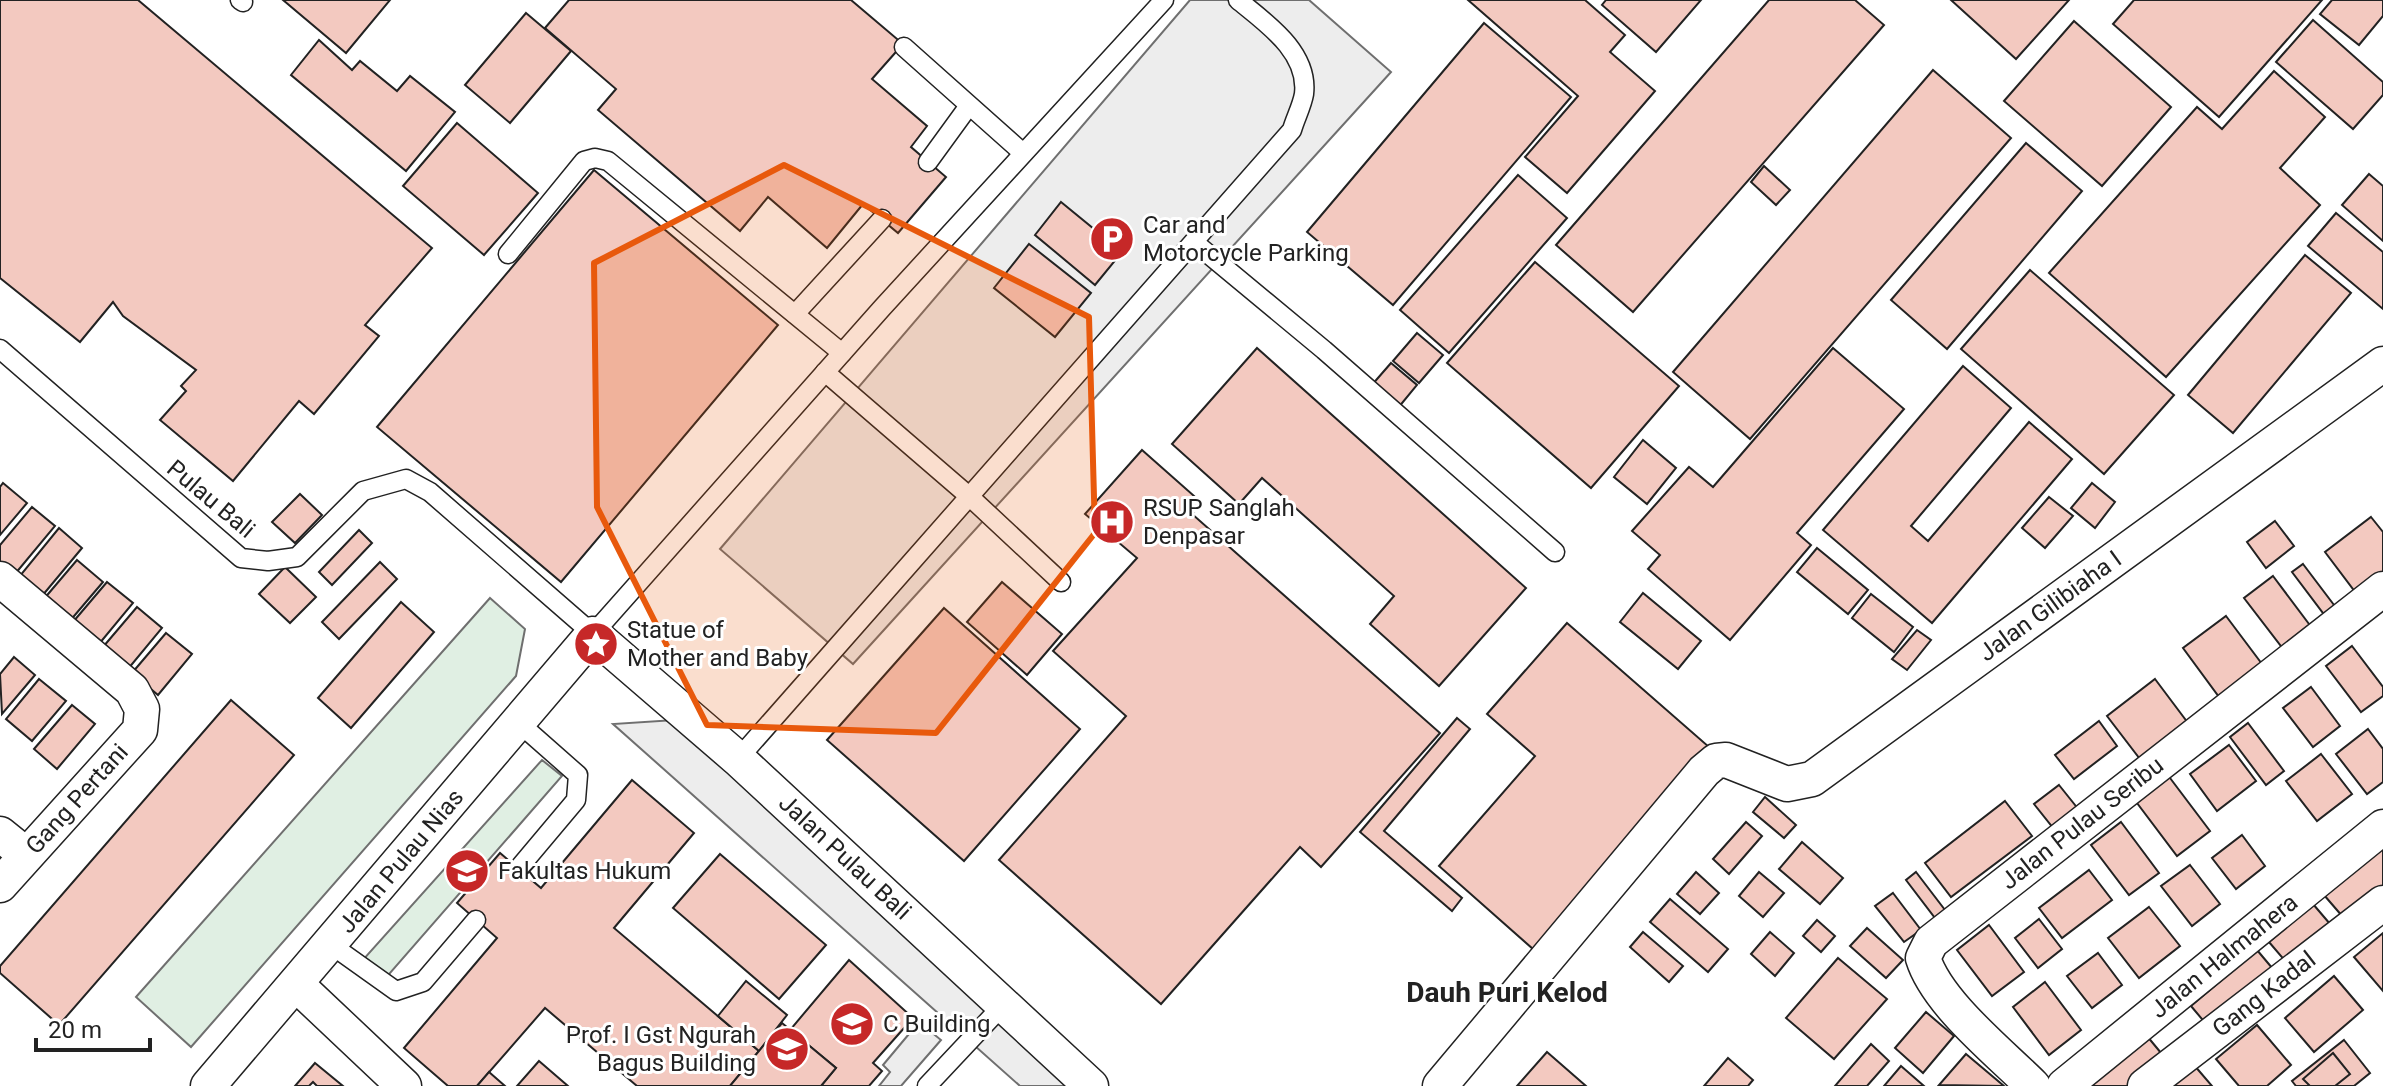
<svg xmlns="http://www.w3.org/2000/svg" width="2383" height="1086" viewBox="0 0 2383 1086" font-family="Roboto,sans-serif">
<rect width="100%" height="100%" fill="#fff"/>
<g fill="#e0efe3" stroke="#6f6f6f" stroke-width="2">
<polygon points="490,598 525,629 516,676 191,1047 136,997"/>
<polygon points="542,760 562,776 384,980 361,962"/>
</g>
<g fill="#ededed" stroke="#6f6f6f" stroke-width="2">
<polygon points="1190,0 1309,0 1391,72 853,664 720,549"/>
<polygon points="675,720 1082,1086 1020,1086 613,724"/>
<polygon points="919,1022 941,1040 901,1086 879,1086 890,1072 883,1065"/>
</g>
<g fill="#f3c9c0" stroke="#222" stroke-width="2">
<polygon points="0,0 138,0 432,248 365,325 379,336 314,414 299,401 233,481 160,420 186,391 181,386 196,370 123,316 113,302 80,342 0,278"/>
<polygon points="283,0 390,0 346,53"/>
<polygon points="569,0 851,0 903,44 872,79 927,126 911,147 946,177 898,233 863,204 827,248 768,197 740,231 598,110 616,89 545,28"/>
<polygon points="1468,0 1585,0 1625,35 1610,52 1655,91 1567,193 1525,157 1578,96"/>
<polygon points="1606,0 1701,0 1656,52 1602,5"/>
<polygon points="1769,0 1855,0 1884,25 1633,312 1556,245"/>
<polygon points="1951,0 2069,0 2016,59"/>
<polygon points="2134,0 2322,0 2219,117 2113,24"/>
<polygon points="2332,0 2383,0 2383,16 2359,45 2320,14"/>
<polygon points="526,13 571,51 510,123 465,85"/>
<polygon points="2313,20 2383,82 2383,95 2353,129 2276,62"/>
<polygon points="2074,21 2171,107 2102,186 2004,101"/>
<polygon points="1484,23 1571,97 1393,305 1307,232"/>
<polygon points="319,40 352,70 360,61 397,91 410,76 455,112 406,171 291,75"/>
<polygon points="1933,70 2011,138 1750,439 1673,372"/>
<polygon points="2274,71 2325,117 2280,168 2320,205 2166,377 2049,273 2197,107 2222,129"/>
<polygon points="457,123 538,193 484,255 403,186"/>
<polygon points="2026,143 2082,191 1947,349 1891,300"/>
<polygon points="1764,166 1790,190 1776,205 1751,182"/>
<polygon points="594,170 778,325 561,582 377,427"/>
<polygon points="2369,174 2383,186 2383,241 2342,205"/>
<polygon points="1518,175 1567,218 1449,353 1400,310"/>
<polygon points="1061,202 1122,252 1095,285 1035,235"/>
<polygon points="2336,213 2383,252 2383,309 2308,246"/>
<polygon points="1029,244 1091,293 1055,337 994,288"/>
<polygon points="2305,255 2351,293 2233,433 2188,395"/>
<polygon points="1535,262 1679,386 1591,488 1447,363"/>
<polygon points="2030,270 2174,395 2104,474 1961,349"/>
<polygon points="1417,333 1443,355 1419,383 1393,361"/>
<polygon points="1257,348 1526,588 1439,686 1370,624 1394,596 1262,478 1239,504 1172,444"/>
<polygon points="1833,348 1904,409 1797,533 1811,545 1730,640 1648,569 1660,555 1632,531 1689,467 1713,487"/>
<polygon points="1391,363 1417,385 1398,408 1371,386"/>
<polygon points="1963,366 2011,408 1911,526 1928,541 2029,422 2072,459 1932,623 1823,530"/>
<polygon points="1643,440 1676,468 1647,504 1614,477"/>
<polygon points="1142,450 1202,503 1192,514 1440,733 1321,867 1300,847 1161,1004 999,860 1126,716 1053,651 1137,558 1085,514"/>
<polygon points="3,483 27,503 0,535 0,487"/>
<polygon points="2092,483 2115,502 2095,528 2071,508"/>
<polygon points="300,494 322,515 295,543 272,522"/>
<polygon points="2049,497 2073,516 2045,548 2022,528"/>
<polygon points="32,507 55,526 15,574 0,562 0,545"/>
<polygon points="2371,517 2383,532 2383,579 2359,597 2325,552"/>
<polygon points="2275,521 2294,546 2266,568 2247,542"/>
<polygon points="59,528 82,548 42,596 19,577"/>
<polygon points="359,530 372,543 332,585 319,572"/>
<polygon points="1817,548 1868,590 1848,614 1797,572"/>
<polygon points="77,560 103,582 69,622 43,600"/>
<polygon points="380,562 397,579 339,639 322,622"/>
<polygon points="2303,564 2337,609 2326,617 2292,572"/>
<polygon points="285,567 316,597 290,623 259,594"/>
<polygon points="2273,576 2312,628 2284,650 2244,598"/>
<polygon points="107,582 133,603 99,644 73,622"/>
<polygon points="1002,582 1062,634 1027,675 967,622"/>
<polygon points="1643,593 1701,641 1678,669 1620,622"/>
<polygon points="1871,594 1913,627 1894,652 1852,618"/>
<polygon points="401,602 434,632 351,728 318,698"/>
<polygon points="137,607 162,628 128,669 103,647"/>
<polygon points="944,608 1080,729 964,861 827,740"/>
<polygon points="2226,616 2265,668 2222,701 2183,648"/>
<polygon points="1567,623 1709,747 1533,949 1439,866 1535,756 1487,714"/>
<polygon points="1917,630 1931,640 1907,670 1892,659"/>
<polygon points="166,633 192,654 158,695 132,673"/>
<polygon points="2352,646 2383,687 2383,696 2361,712 2326,666"/>
<polygon points="14,657 35,675 2,714 0,674"/>
<polygon points="39,679 66,701 32,741 6,719"/>
<polygon points="2155,679 2191,727 2143,763 2107,716"/>
<polygon points="2311,687 2340,726 2313,747 2283,708"/>
<polygon points="231,700 294,755 59,1025 0,973 0,966"/>
<polygon points="72,705 95,724 57,769 34,749"/>
<polygon points="1457,718 1470,729 1384,831 1462,898 1452,911 1360,832"/>
<polygon points="2099,721 2117,746 2074,779 2055,755"/>
<polygon points="2248,723 2284,771 2266,785 2230,737"/>
<polygon points="2368,729 2383,749 2383,782 2367,794 2336,754"/>
<polygon points="2229,745 2256,781 2217,811 2190,774"/>
<polygon points="2321,754 2352,794 2317,821 2286,781"/>
<polygon points="2167,774 2210,831 2177,856 2134,799"/>
<polygon points="632,780 694,833 614,928 759,1051 730,1086 637,1086 545,1008 477,1086 448,1086 404,1048 497,938 457,903 500,853 541,888"/>
<polygon points="2059,785 2079,810 2054,829 2034,804"/>
<polygon points="1765,797 1796,825 1784,838 1753,812"/>
<polygon points="2005,801 2032,836 1951,897 1925,863"/>
<polygon points="1746,822 1762,836 1729,874 1713,859"/>
<polygon points="2121,822 2159,873 2129,895 2091,845"/>
<polygon points="2242,835 2265,866 2236,889 2212,858"/>
<polygon points="1802,842 1843,878 1820,904 1779,869"/>
<polygon points="2383,845 2383,895 2349,924 2324,895"/>
<polygon points="720,854 826,945 779,999 673,908"/>
<polygon points="2190,865 2220,904 2192,926 2161,886"/>
<polygon points="2089,870 2112,900 2062,938 2039,908"/>
<polygon points="1696,872 1719,893 1700,914 1677,894"/>
<polygon points="1759,872 1784,893 1763,917 1739,896"/>
<polygon points="1916,872 1945,910 1935,918 1906,880"/>
<polygon points="1893,893 1921,930 1904,942 1875,906"/>
<polygon points="1670,899 1728,949 1708,972 1650,922"/>
<polygon points="2313,904 2336,931 2292,969 2269,942"/>
<polygon points="2149,907 2180,946 2139,978 2108,938"/>
<polygon points="2039,919 2062,949 2038,968 2015,938"/>
<polygon points="1817,920 1835,936 1821,952 1803,936"/>
<polygon points="1989,925 2024,972 1992,996 1957,950"/>
<polygon points="1867,928 1903,960 1886,978 1850,946"/>
<polygon points="1643,932 1683,966 1669,982 1630,947"/>
<polygon points="1770,932 1794,953 1775,976 1751,954"/>
<polygon points="2383,933 2383,991 2354,957"/>
<polygon points="2257,950 2278,975 2212,1031 2191,1006"/>
<polygon points="2098,953 2122,985 2092,1008 2067,976"/>
<polygon points="1838,958 1887,999 1834,1059 1786,1018"/>
<polygon points="849,960 913,1018 873,1063 882,1071 869,1086 821,1086 836,1068 790,1030"/>
<polygon points="2334,976 2363,1010 2314,1052 2285,1018"/>
<polygon points="746,981 787,1015 759,1051 718,1016"/>
<polygon points="2045,982 2081,1030 2049,1055 2013,1007"/>
<polygon points="1926,1012 1954,1036 1923,1073 1895,1048"/>
<polygon points="782,1023 836,1068 821,1086 730,1086"/>
<polygon points="2257,1025 2291,1065 2267,1086 2239,1086 2216,1059"/>
<polygon points="2147,1036 2166,1059 2135,1086 2088,1086"/>
<polygon points="2344,1040 2370,1073 2354,1086 2296,1086 2292,1081"/>
<polygon points="1871,1044 1889,1061 1867,1086 1835,1086"/>
<polygon points="1547,1052 1586,1086 1517,1086"/>
<polygon points="2333,1053 2350,1074 2335,1086 2310,1086 2303,1079"/>
<polygon points="1966,1054 2004,1086 1939,1085"/>
<polygon points="1728,1058 1753,1080 1748,1086 1704,1086"/>
<polygon points="539,1061 568,1086 517,1086"/>
<polygon points="315,1063 343,1086 317,1086 313,1082 309,1086 295,1086"/>
<polygon points="2194,1065 2212,1086 2169,1086"/>
<polygon points="1901,1066 1924,1086 1884,1086"/>
<polygon points="489,1072 505,1086 477,1086"/>
</g>
<g fill="none" stroke-linecap="round" stroke-linejoin="round">
<g stroke="#222" stroke-width="21">
<g id="lane">
<polyline points="240,0 243,2"/>
<polyline points="904,47 1023,153"/>
<polyline points="928,162 968,107"/>
<polyline points="1195,243 1324,350 1555,552"/>
<polyline points="508,254 584,161 595,158 608,161 842,353"/>
<polyline points="795,314 882,219"/>
<polyline points="0,349 241,558 268,561 297,557 363,491 406,479 430,492 593,634 882,308 1164,0"/>
<polyline points="825,372 970,497 1061,582"/>
<path d="M738 759 1292 130C1295 119 1302 106 1304 94 1309 52 1266 23 1238 0"/>
<polyline points="518,869 576,800 578,775 519,723"/>
<polyline points="330,944 396,991 423,982 476,920"/>
<polyline points="927,1086 1004,1004"/>
</g>
</g>
<g stroke="#222" stroke-width="37">
<g id="street">
<polyline points="0,579 132,690 142,709 140,730 0,885"/>
<polyline points="0,834 26,855"/>
<polyline points="296,984 404,1086"/>
<polyline points="208,1086 593,634 738,759 1091,1086"/>
<polyline points="1440,1086 1704,771 1716,761 1726,760 1787,784 1812,779 2383,364"/>
<path d="M2033 1086C1999 1052 1937 1003 1923 958L1931 942 2383 589"/>
<polyline points="2064,1086 2383,827"/>
<polyline points="2145,1086 2383,903"/>
</g>
</g>
<use href="#lane" stroke="#fff" stroke-width="18"/>
<use href="#street" stroke="#fff" stroke-width="34"/>
</g>
<path fill="#e8590c" fill-opacity="0.2" stroke="#e8590c" stroke-width="6" stroke-linejoin="round" d="M784 165 1089 317 1095 533 936 733 707 725 597 507 594 263Z"/>
<defs>
<g id="parking-disc" transform="scale(2.3)"><circle r="9.5" fill="#c62828" stroke="#fff"/><path d="M-3.5-5.5H1a3.5 3.5 0 0 1 0 7H-1V5.5H-3.5ZM-1-3.4V-.6H.8a1.4 1.4 0 0 0 0-2.8Z" fill="#fff"/></g>
<g id="hospital-disc" transform="scale(2.3)"><circle r="9.5" fill="#c62828" stroke="#fff"/><path d="M-5-5h3v3.5h4V-5h3V5h-3V1.5h-4V5h-3Z" fill="#fff"/></g>
<g id="sight-disc" transform="scale(2.3)"><circle r="9.5" fill="#c62828" stroke="#fff"/><path d="M0-6L1.8-2.2L6-1.7L2.9 1.2L3.7 5.4L0 3.3L-3.7 5.4L-2.9 1.2L-6-1.7L-1.8-2.2Z" fill="#fff"/></g>
<g id="university-disc" transform="scale(2.3)"><circle r="9.5" fill="#c62828" stroke="#fff"/><path d="M0-5L7-2L0 1L-7-2ZM-4 1L0 2.5L4 1V4Q0 6-4 4Z" fill="#fff"/></g>
</defs>
<g fill-rule="evenodd">
<use href="#parking-disc" x="1112" y="239"/>
<use href="#hospital-disc" x="1112" y="522"/>
<use href="#sight-disc" x="596" y="644"/>
<use href="#university-disc" x="467" y="871"/>
<use href="#university-disc" x="852" y="1024"/>
<use href="#university-disc" x="787" y="1049"/>
</g>
<g text-anchor="middle" dominant-baseline="central" stroke-width="6" stroke-linejoin="round" paint-order="stroke">
<g font-size="24" fill="#222" stroke="#fff" text-anchor="start">
<text x="1143" y="225">Car and<tspan x="1143" dy="28">Motorcycle Parking</tspan></text>
<text x="1143" y="508">RSUP Sanglah<tspan x="1143" dy="28">Denpasar</tspan></text>
<text x="627" y="630">Statue of<tspan x="627" dy="28">Mother and Baby</tspan></text>
<text x="498" y="871">Fakultas Hukum</text>
<text x="883" y="1024">C Building</text>
<text x="756" y="1035" text-anchor="end">Prof. I Gst Ngurah<tspan x="756" dy="28">Bagus Building</tspan></text>
</g>
<g font-size="24" fill="#222" stroke="#fff">
<text transform="translate(211 499) rotate(40)">Pulau Bali</text>
<text transform="translate(2050 606) rotate(-36)">Jalan Gilibiaha I</text>
<text transform="translate(77 799) rotate(-48)">Gang Pertani</text>
<text transform="translate(2082 823) rotate(-38)">Jalan Pulau Seribu</text>
<text transform="translate(845 857) rotate(43)">Jalan Pulau Bali</text>
<text transform="translate(401 861) rotate(-50)">Jalan Pulau Nias</text>
<text transform="translate(2224 956) rotate(-39)">Jalan Halmahera</text>
<text transform="translate(2264 994) rotate(-38)">Gang Kadal</text>
</g>
<g font-size="28" font-weight="bold" fill="#222" stroke="#fff">
<text x="1507" y="992">Dauh Puri Kelod</text>
</g>
</g>
<path d="M36 1038v12h114v-12" fill="none" stroke="#222222" stroke-width="4"/>
<text x="48" y="1038" font-size="24" fill="#222222" stroke="#ffffff" stroke-width="6" paint-order="stroke">20 m</text>
</svg>
